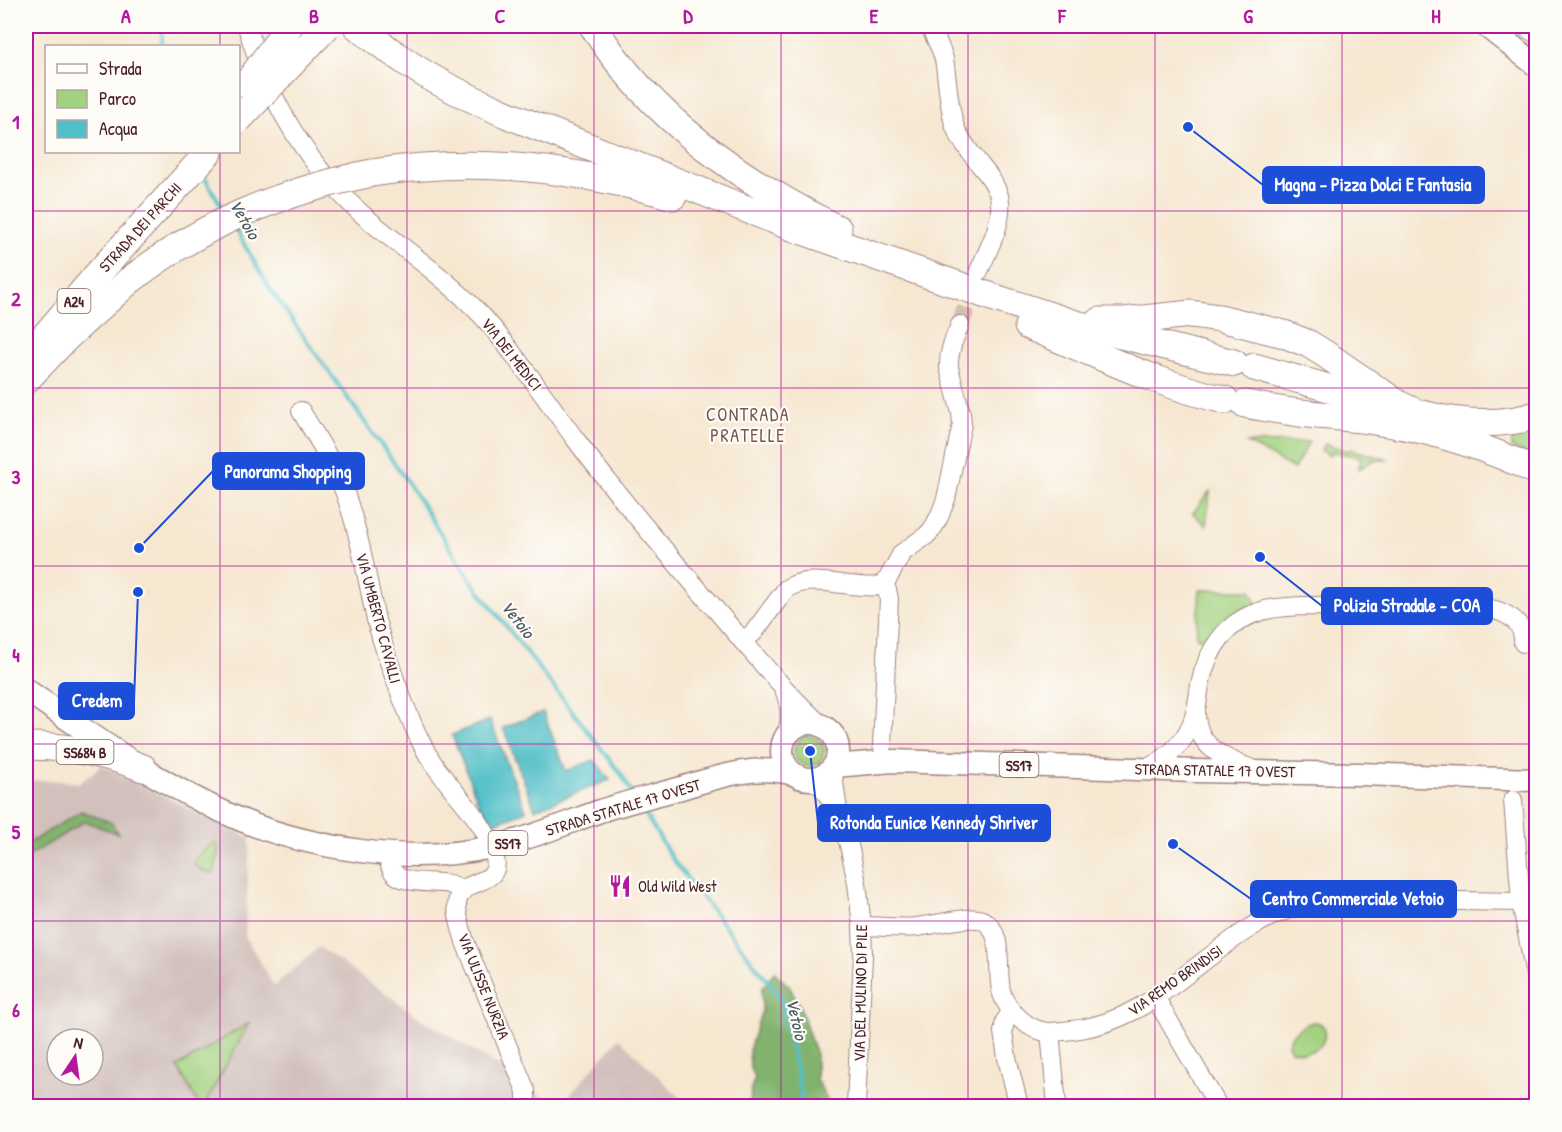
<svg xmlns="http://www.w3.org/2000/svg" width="1562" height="1132" viewBox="0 0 1562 1132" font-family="'Patrick Hand',sans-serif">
<rect width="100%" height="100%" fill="#fdfcf7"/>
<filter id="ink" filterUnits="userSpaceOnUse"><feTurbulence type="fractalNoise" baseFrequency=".0167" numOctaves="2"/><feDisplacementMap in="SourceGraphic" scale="12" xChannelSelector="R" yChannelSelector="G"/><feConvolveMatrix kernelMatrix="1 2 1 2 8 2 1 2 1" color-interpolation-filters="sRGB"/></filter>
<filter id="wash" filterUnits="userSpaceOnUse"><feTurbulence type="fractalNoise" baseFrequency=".008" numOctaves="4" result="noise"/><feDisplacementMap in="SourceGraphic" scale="24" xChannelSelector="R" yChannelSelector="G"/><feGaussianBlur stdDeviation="1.35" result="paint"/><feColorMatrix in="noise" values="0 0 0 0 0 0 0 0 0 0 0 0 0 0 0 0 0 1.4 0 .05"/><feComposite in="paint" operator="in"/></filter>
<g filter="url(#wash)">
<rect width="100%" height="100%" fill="#f6e7d1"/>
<g fill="#d1c0bc" fill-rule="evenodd">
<path d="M102 765 250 838 245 936 274 986 319 947 420 1018 504 1069 556 1106H26V781L52 780 80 783ZM57 1039H93V1075H57Z"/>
<polygon points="619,1038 688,1106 560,1106"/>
</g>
<g fill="#a2d17f" stroke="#767855" stroke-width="1.5">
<path d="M1528 430 1536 435V452L1531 457 1512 448C1510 435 1517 431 1528 430Z"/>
<polygon points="1309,442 1294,469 1247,443"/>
<polygon points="1325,444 1348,451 1351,449 1389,460 1374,460 1359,469 1361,457 1332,452 1330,456 1321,450"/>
<polygon points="1210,491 1206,526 1193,513"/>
<path d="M1200 590H1251L1256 603C1236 611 1221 623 1208 641L1196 637Z"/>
<circle cx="809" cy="751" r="15"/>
<path d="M214 844 217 845 218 849 215 870 213 873C207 874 196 868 194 863 197 856 207 846 214 844Z"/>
<path d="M1313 1022 1320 1023 1325 1029C1326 1050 1308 1056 1291 1050L1288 1044C1291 1032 1301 1026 1313 1022Z"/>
<polygon points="249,1023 204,1106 200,1106 177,1067"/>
</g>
<g fill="#81b36e" stroke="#66694c" stroke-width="1.5">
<polygon points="81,811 112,823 118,834 85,821 26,858 26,845"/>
<polygon points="774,972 789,986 799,1004 816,1055 816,1079 826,1097 828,1106 750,1106 751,1088 755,1078 750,1068 749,1050 762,1010 762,988"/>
</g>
<g fill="#51bfc8" stroke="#4e6f7a" stroke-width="1.5">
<polygon points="543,712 566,771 594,760 610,780 535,809 503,728"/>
<polygon points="490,720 526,811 494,823 479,804 452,735"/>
</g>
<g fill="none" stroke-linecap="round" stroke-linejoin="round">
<g stroke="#51bfc8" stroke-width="4">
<polyline points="162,46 162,26"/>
<polyline points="202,173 224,210"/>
<polyline points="234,227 272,292 407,481 472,582 621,774 633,795"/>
<polyline points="640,806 673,860 781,998 801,1093 801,1106"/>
</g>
</g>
</g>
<g filter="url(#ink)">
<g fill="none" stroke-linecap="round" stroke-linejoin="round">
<polyline stroke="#d4bfb0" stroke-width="18" stroke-dasharray="18 9" stroke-linecap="butt" points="960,325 976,281"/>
<g stroke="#a0837e" stroke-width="20">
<g id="minor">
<path d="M247 26C268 100 310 171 370 221 411 255 456 285 491 326 521 362 548 402 576 440 620 499 668 554 716 610 750 649 783 690 821 725"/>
<path d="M930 26C934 37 941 47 944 59 948 82 948 105 955 127 961 142 971 153 980 165 988 174 996 185 999 196 1005 221 988 249 979 271"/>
<polyline points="1524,26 1536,34"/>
<path d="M301 411C317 438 335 465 346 496 360 536 367 578 376 620 383 646 392 672 402 698 408 713 414 729 422 744 428 756 435 767 444 778 463 803 488 826 495 858 502 889 457 875 457 906 457 918 462 930 465 942L526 1091V1106"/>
<path d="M743 642 754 632 786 589C811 572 851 590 879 586L887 580 902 553 927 535 933 528 939 517 946 499 962 424 961 413 949 368C948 352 954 339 960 325"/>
<path d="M784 689C790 705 792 718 786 736"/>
<path d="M1196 712C1196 747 1223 758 1252 769"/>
<polyline points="882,746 889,599 887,590 883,584"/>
<polyline points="832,768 838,811 849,845 857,883 862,926 863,955 856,1106"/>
<path d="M1145 769C1165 760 1182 745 1191 725 1197 712 1198 698 1200 685 1207 650 1226 621 1262 611 1275 607 1289 607 1303 606L1479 607C1499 609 1525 618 1523 643"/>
<polyline points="810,779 822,787 836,807"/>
<polyline points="1513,800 1521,902 1536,979"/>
<path d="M389 854C386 889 428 880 449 884 455 885 458 888 462 891"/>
<path d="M862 926C880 926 899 929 917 927 931 925 944 922 958 920 966 919 976 917 984 921 1006 934 995 974 1002 994 1005 1004 1012 1012 1020 1019 1028 1026 1038 1032 1049 1032 1056 1032 1064 1031 1072 1030 1148 1022 1192 962 1255 925 1279 910 1308 902 1336 899L1521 902"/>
<polyline points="1155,997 1218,1106"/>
<polyline points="1012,1011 1005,1021 1003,1032 1007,1058 1019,1106"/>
<polyline points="1050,1032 1057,1106"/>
</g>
</g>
<g stroke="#a0837e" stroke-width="25">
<g id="major">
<polyline points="1486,26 1536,65"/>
<path d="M26 690C94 737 162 786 239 819 278 836 319 845 361 851 404 857 450 856 492 847 529 839 564 824 600 811 624 803 649 797 674 790 712 779 753 763 793 774"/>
<circle cx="810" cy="751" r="28"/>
<polyline points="834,766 893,761 1196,771 1360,774 1536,780"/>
</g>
</g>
<g stroke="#a0837e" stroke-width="29">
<g id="highway">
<path d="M357 26C379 43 401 60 425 74 451 90 479 102 508 115L797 229 998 299 1076 324 1234 363"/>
<path d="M593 26C650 118 742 181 838 229"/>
<path d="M372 173C475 156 573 168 673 196"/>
<polyline points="1100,321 1124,321 1191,314 1220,318 1284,334 1309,344 1325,354 1398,404 1415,412"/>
<path d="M1028 326C1093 352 1155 384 1225 400"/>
<polyline points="26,358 103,268 209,152"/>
<polyline points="1254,367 1385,404"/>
<polyline points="26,380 67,337 129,281"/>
<path d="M1245 404C1266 408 1287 412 1309 414 1335 417 1361 418 1387 423 1437 431 1491 449 1536 471"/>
<path d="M1422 414C1458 423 1500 427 1536 415"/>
<path d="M26 746C65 746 106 753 143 768"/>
</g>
</g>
<use href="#minor" stroke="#fff" stroke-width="18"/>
<use href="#major" stroke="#fff" stroke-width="22"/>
<use href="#highway" stroke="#fff" stroke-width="27"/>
<g stroke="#a0837e" stroke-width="29" stroke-linecap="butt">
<g id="highway-bridge">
<polyline points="247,84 289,26"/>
<polyline points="238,120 327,26"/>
<path d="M129 281C203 223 280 192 372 173"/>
</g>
</g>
<use href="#highway-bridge" stroke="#fff" stroke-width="27"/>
</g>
</g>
<path fill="none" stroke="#b5179e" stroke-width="1.5" stroke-opacity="0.55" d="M220 26V46M407 26V1106M594 26V1106M781 26V1106M968 26V1106M1155 26V1106M1342 26V1106M220 152V1106M26 211H1536M26 388H1536M26 566H1536M26 744H1536M26 921H1536"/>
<defs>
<g id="restaurant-bare" transform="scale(1.8)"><path d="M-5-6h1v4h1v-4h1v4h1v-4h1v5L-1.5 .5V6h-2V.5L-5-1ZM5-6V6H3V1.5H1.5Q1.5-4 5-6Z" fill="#b5179e" stroke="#fdfcf7" stroke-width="2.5" paint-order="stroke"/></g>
</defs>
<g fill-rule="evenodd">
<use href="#restaurant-bare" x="620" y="886"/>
</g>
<g text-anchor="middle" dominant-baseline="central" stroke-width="4.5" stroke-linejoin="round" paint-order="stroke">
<g fill="#fdfcf7" stroke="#806168" stroke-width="1.5">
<rect x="57.5" y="289" width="33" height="24" rx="4.5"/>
<rect x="56.5" y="740" width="57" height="24" rx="4.5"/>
<rect x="999.5" y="753" width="39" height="24" rx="4.5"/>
<rect x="488.5" y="831" width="39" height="24" rx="4.5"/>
</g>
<g font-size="15" font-weight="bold" fill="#4a1f2b">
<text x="74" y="301">A24</text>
<text x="85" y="752">SS684 B</text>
<text x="1019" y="765">SS17</text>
<text x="508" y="843">SS17</text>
</g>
<g font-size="16" fill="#4a1f2b" stroke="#fdfcf7">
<text transform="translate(140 227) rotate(-48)">STRADA DEI PARCHI</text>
<text transform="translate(512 354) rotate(52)">VIA DEI MEDICI</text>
<text transform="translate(379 618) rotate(75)">VIA UMBERTO CAVALLI</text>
<text transform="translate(1215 770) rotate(1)">STRADA STATALE 17 OVEST</text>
<text transform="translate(623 807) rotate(-17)">STRADA STATALE 17 OVEST</text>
<text transform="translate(1175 980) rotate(-35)">VIA REMO BRINDISI</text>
<text transform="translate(484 986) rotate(68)">VIA ULISSE NURZIA</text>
<text transform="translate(860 993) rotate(-89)">VIA DEL MULINO DI PILE</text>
</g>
<g font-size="16" fill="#4a1f2b" stroke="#fdfcf7" text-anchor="start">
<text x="638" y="886">Old Wild West</text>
</g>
<g font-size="18" font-style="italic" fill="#4c5762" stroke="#fdfcf7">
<text transform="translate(245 219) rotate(60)">Vetoio</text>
<text transform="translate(518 619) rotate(52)">Vetoio</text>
<text transform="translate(797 1019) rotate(77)">Vetoio</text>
</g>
<g font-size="18" letter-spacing="1.5" fill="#7d534f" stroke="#fdfcf7">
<text x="748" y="414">CONTRADA<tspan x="748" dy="21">PRATELLE</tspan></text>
</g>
</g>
<path fill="none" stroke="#1d4ed8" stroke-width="2" d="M1188 127L1263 185M139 548L213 471M1260 557L1322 606M138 592L134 701M810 751L818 823M1173 844L1251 899"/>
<g fill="#1d4ed8" stroke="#fdfcf7" stroke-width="2">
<circle cx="1188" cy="127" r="6"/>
<circle cx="139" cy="548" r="6"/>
<circle cx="1260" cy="557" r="6"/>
<circle cx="138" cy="592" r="6"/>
<circle cx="810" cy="751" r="6"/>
<circle cx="1173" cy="844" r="6"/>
</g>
<g fill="#1d4ed8" stroke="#1d4ed8" stroke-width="2">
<rect x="1263" y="167" width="221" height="36" rx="6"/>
<rect x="213" y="453" width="151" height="36" rx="6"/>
<rect x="1322" y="588" width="170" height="36" rx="6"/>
<rect x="59" y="683" width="75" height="36" rx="6"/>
<rect x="818" y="805" width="232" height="36" rx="6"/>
<rect x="1251" y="881" width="205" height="36" rx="6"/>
</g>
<g font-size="18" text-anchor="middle" font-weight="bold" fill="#fff">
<text x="1373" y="191">Magna - Pizza Dolci E Fantasia</text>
<text x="288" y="478">Panorama Shopping</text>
<text x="1407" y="612">Polizia Stradale - COA</text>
<text x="97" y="707">Credem</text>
<text x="934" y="829">Rotonda Eunice Kennedy Shriver</text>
<text x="1353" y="905">Centro Commerciale Vetoio</text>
</g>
<rect width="1562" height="1132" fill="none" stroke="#fdfcf7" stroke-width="66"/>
<rect x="45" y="45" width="195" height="108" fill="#fdfcf7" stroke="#b5a4a5" stroke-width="1.5"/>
<rect x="57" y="64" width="30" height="9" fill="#ffffff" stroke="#b5a4a5" stroke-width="1.5"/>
<text x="99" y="75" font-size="18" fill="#4a1f2b">Strada</text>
<rect x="57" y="90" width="30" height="18" fill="#a2d17f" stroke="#b5a4a5" stroke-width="1.5"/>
<text x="99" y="105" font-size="18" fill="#4a1f2b">Parco</text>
<rect x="57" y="120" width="30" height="18" fill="#51bfc8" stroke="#b5a4a5" stroke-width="1.5"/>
<text x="99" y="135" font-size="18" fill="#4a1f2b">Acqua</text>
<g transform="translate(75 1057) rotate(13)"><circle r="28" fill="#fdfcf7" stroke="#b5a4a5" stroke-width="1.5"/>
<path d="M0-4.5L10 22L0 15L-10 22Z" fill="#b5179e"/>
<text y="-9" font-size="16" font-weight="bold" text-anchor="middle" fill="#4a1f2b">N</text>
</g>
<rect x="33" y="33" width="1496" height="1066" fill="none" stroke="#b5179e" stroke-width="2"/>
<g font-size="20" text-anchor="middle" font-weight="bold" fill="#b5179e">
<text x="126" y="23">A</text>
<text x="314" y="23">B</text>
<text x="500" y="23">C</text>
<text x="688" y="23">D</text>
<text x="874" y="23">E</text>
<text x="1062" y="23">F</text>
<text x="1248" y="23">G</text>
<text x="1436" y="23">H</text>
<text x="16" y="129">1</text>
<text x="16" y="306">2</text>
<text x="16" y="484">3</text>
<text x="16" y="662">4</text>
<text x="16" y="839">5</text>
<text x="16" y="1017">6</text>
</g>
</svg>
